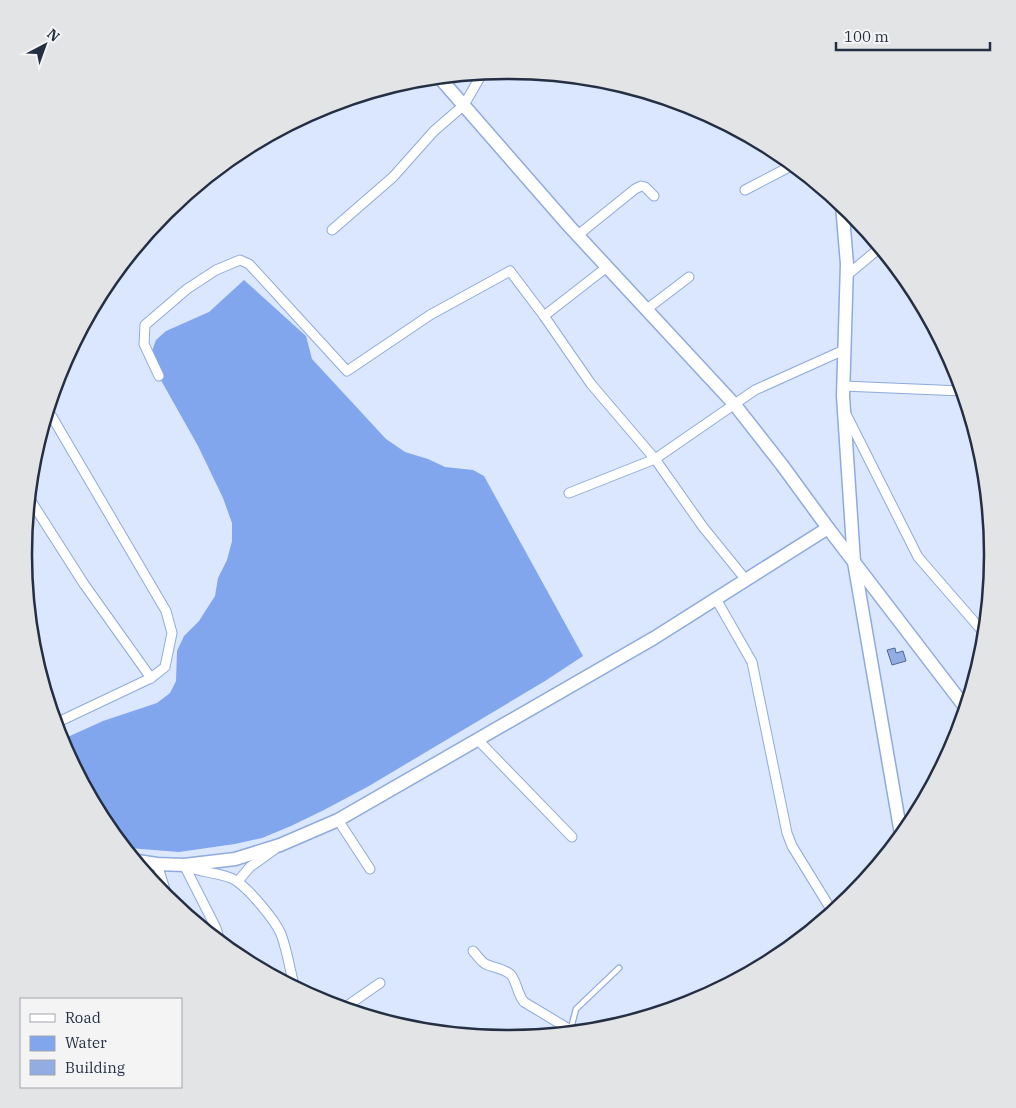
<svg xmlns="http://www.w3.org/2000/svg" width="1016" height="1108" viewBox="0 0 1016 1108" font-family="'IBM Plex Serif',serif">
<rect width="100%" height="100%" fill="#dbe7fe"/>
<polygon fill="#81a6ee" points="244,280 306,336 312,359 386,439 405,452 428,459 445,467 473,470 484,476 583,656 545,681 369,786 324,810 291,826 262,838 235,844 179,852 129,848 124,846 105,823 61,740 103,721 157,703 170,693 176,681 177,651 184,636 199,621 215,596 218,578 227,560 232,541 232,523 223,498 198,446 149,359 156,340 166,331 209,312"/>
<polygon fill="#91ade2" stroke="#506899" points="895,648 896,653 903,651 906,661 892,665 887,650"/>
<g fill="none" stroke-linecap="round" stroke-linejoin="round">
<g stroke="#8eaade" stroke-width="7">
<polyline id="lane" points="571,1028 576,1009 619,968"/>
</g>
<g stroke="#8eaade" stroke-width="11">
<g id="street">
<polyline points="220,167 264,138"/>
<polyline points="745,190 793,165"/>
<polyline points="332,230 393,177 434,131 464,105 483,72"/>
<polyline points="578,235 635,189 641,186 645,187 654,196"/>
<polyline points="846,276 876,251 881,249"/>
<polyline points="647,309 689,277"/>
<polyline points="544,316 607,267"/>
<polyline points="159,376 144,344 145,325 187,289 216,270 240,260 249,264 347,371 430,315 510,271 544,316 591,384 655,459 703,527 746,580"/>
<polyline points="843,386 962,391"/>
<polyline points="48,410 166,611 172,633 165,667 151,678 56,723"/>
<polyline points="846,414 918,557 984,633"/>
<polyline points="569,493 655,459 755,390 844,350"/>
<polyline points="29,498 84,584 151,678"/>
<polyline points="716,599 752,662 787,833 792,846 832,911"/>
<polyline points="477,739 572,837"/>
<polyline points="338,820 370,869"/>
<polyline points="157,864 168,899"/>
<polyline points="184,865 216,928 220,941"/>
<path d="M185 866C201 873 218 872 233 879 247 886 275 920 281 934 287 950 290 969 294 986"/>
<polyline points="238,881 250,867 275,849"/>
<path d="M473 951C476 954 480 960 484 963 489 967 503 968 510 974 516 978 517 994 524 1002L574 1032"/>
<polyline points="344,1008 380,983"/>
</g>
</g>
<g stroke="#8eaade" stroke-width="15">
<g id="secondary">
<polyline points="439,77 569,226 735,405 782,465 828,528 965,707"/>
<polyline points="842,205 847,264 843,396 854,562 901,834"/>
<polyline points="137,861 157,864 184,865 235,859 280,845 338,820 654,638 828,528"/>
</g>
</g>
<use href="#lane" stroke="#fff" stroke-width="4.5"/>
<use href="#street" stroke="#fff" stroke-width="9"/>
<use href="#secondary" stroke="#fff" stroke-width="12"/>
</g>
<path d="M0 0H1016V1108H0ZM507 79H509A475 475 0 0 1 984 554V555A475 475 0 0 1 509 1030H507A475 475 0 0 1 32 555V554A475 475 0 0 1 507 79Z" fill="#e3e4e6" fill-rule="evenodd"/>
<path fill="none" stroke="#242f44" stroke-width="2.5" d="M507 79H509A475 475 0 0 1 984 554V555A475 475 0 0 1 509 1030H507A475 475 0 0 1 32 555V554A475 475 0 0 1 507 79Z"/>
<rect x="20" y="998" width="162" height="90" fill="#f4f4f4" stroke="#a1a5ae"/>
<rect x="30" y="1014" width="25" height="8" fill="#ffffff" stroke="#a1a5ae"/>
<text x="65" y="1023" font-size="15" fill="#242f44">Road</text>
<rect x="30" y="1036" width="25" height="15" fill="#81a6ee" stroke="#a1a5ae"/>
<text x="65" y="1048" font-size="15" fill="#242f44">Water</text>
<rect x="30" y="1060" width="25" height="15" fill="#91ade2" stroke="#a1a5ae"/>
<text x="65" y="1073" font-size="15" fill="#242f44">Building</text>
<g transform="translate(45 45) rotate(41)" stroke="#f4f4f4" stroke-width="4" paint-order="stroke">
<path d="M0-4L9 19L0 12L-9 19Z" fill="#242f44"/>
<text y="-8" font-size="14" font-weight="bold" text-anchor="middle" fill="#242f44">N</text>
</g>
<path d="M836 42v8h154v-8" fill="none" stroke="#242f44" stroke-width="2.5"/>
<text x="844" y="42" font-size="15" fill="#242f44" stroke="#f4f4f4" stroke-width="4" paint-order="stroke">100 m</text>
</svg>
